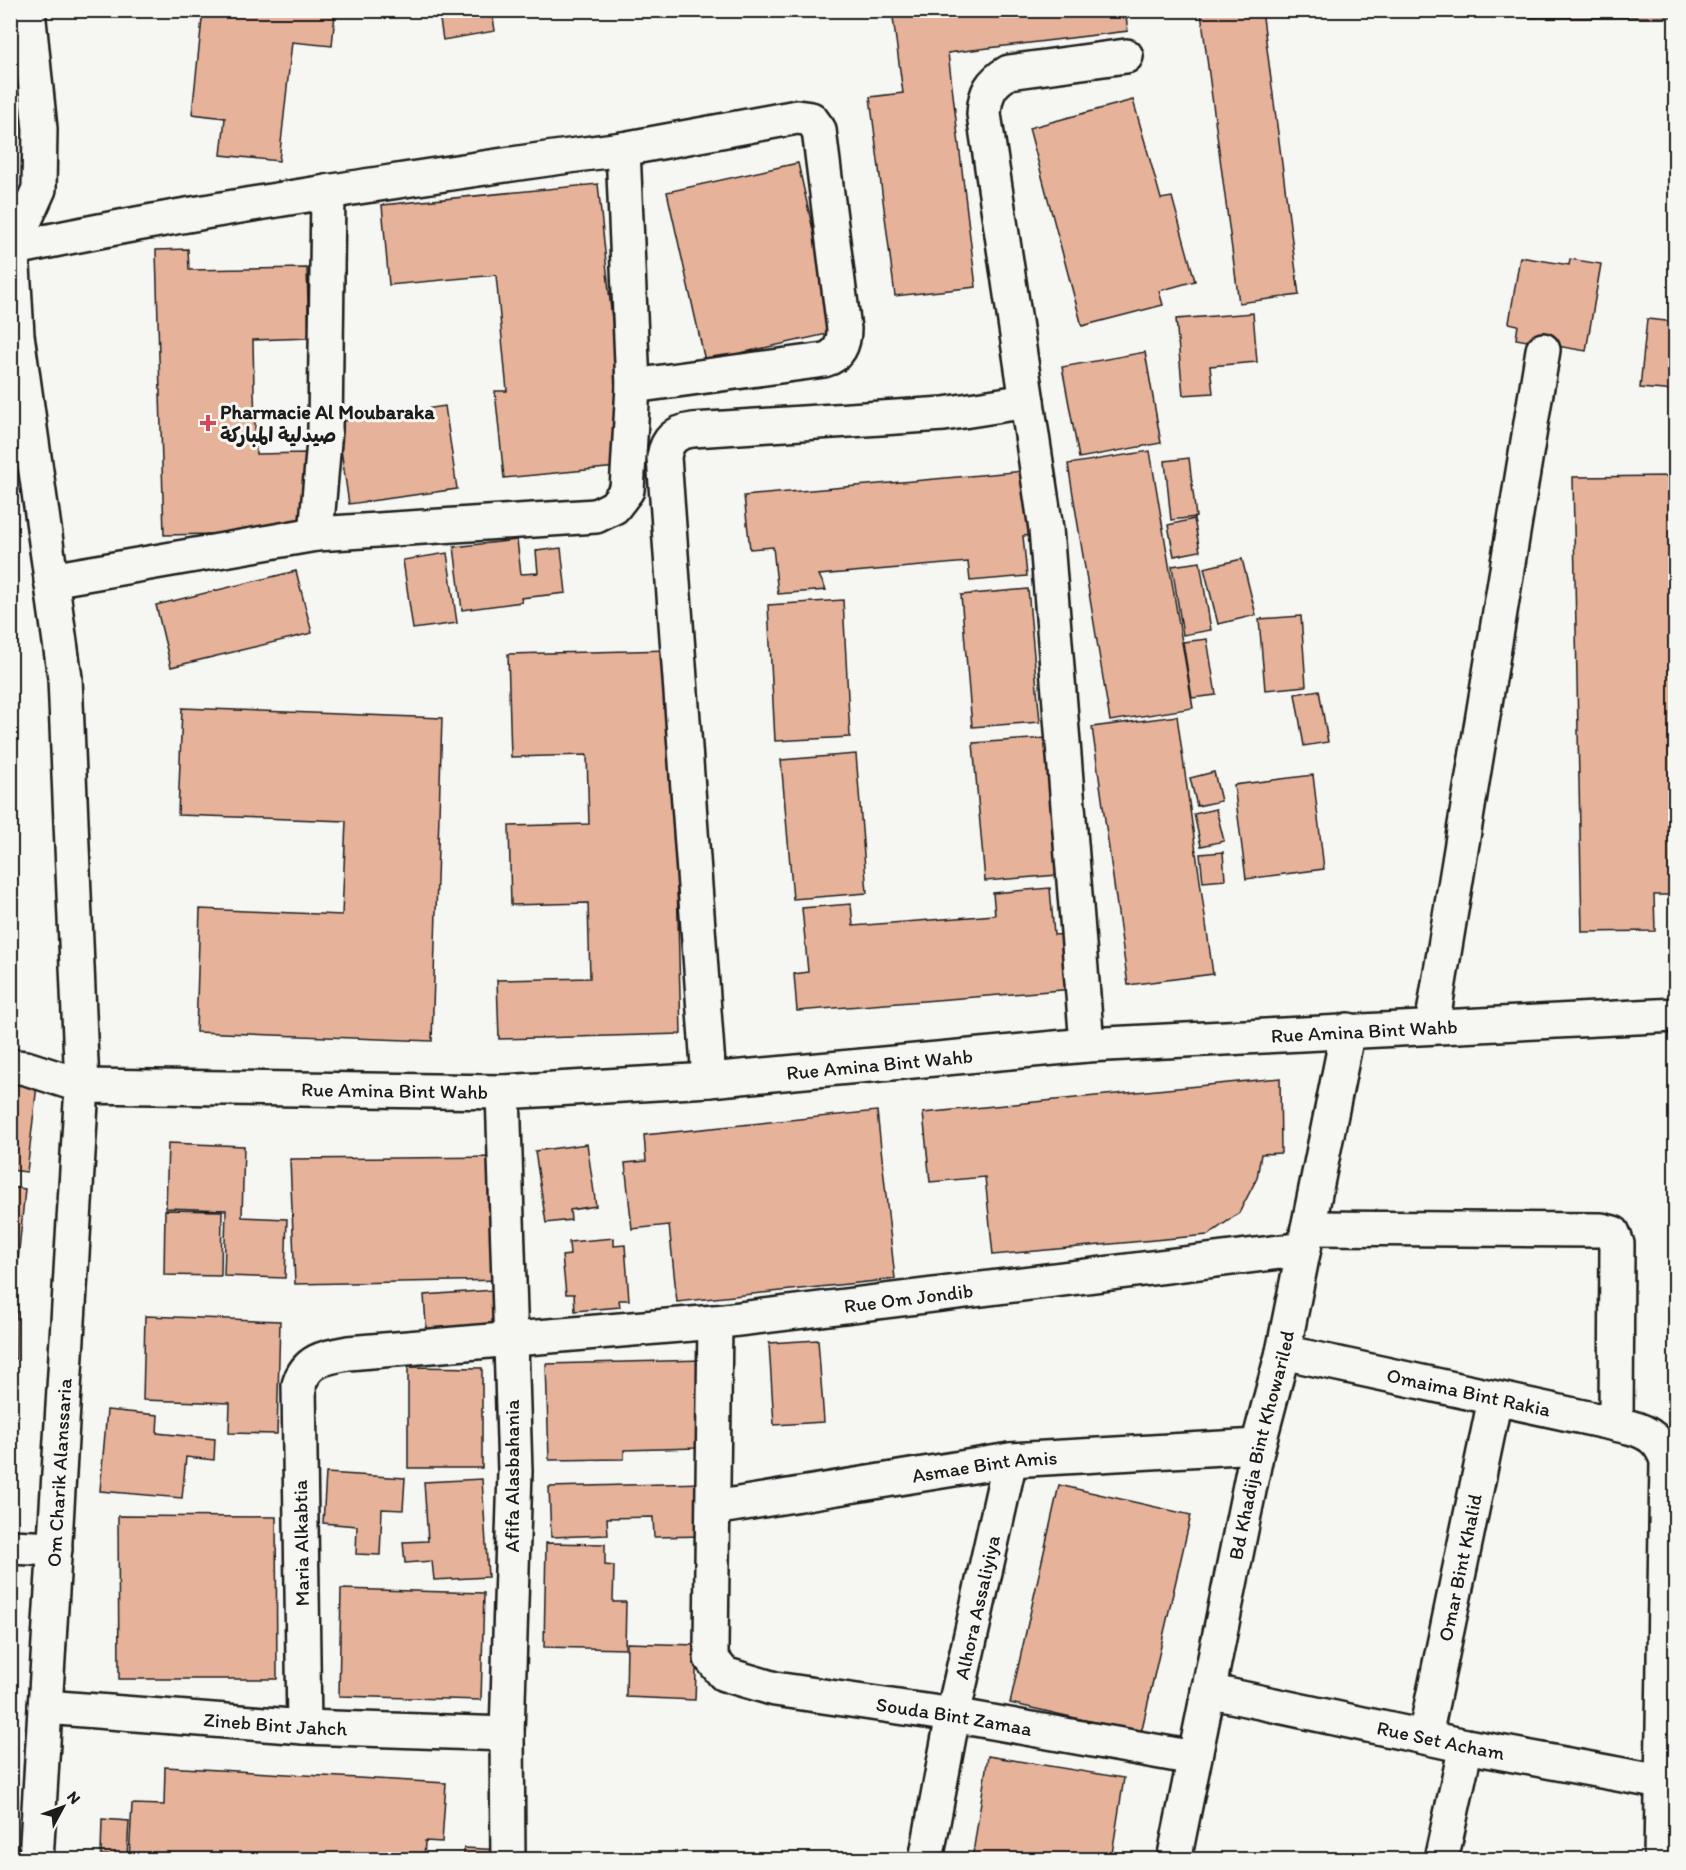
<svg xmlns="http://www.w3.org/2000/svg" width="1686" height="1870" viewBox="0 0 1686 1870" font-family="Itim,'Playpen Sans Arabic',sans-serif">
<rect width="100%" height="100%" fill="#f6f6f2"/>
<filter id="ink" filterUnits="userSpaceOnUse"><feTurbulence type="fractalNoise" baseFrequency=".0167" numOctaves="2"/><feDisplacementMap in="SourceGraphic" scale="12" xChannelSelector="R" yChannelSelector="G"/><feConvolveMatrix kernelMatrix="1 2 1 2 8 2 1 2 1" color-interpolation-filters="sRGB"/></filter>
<g filter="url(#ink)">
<g fill="#e6b29a" stroke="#1c1c1c" stroke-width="1.5">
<polygon points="203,10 307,10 335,14 332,46 292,42 279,161 221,155 225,118 192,114"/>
<polygon points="892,10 1125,10 1128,31 948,53 976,287 895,296 870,97 903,93"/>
<polygon points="1223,10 1262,10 1299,295 1239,303 1201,13"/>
<polygon points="1529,10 1676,10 1676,17 1529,18"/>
<polygon points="492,11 495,31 443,40 440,20"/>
<polygon points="1133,100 1161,199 1172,197 1195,281 1159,291 1163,305 1082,326 1029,128"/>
<polygon points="798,163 836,332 705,361 667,192"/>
<polygon points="598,184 627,466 504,478 495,391 507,391 496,275 389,285 382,205"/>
<polygon points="188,249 189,270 307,268 309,338 253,340 254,392 256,454 308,453 310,532 164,535 156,250"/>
<polygon points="1520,257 1569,265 1570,259 1601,264 1586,351 1516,339 1518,325 1509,323"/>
<polygon points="1253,313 1257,362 1210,366 1213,393 1183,395 1176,319"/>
<polygon points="1647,319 1676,322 1676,391 1640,388"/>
<polygon points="1145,352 1161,443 1079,458 1062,367"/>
<polygon points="445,406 457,489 349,504 337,422"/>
<polygon points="1150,451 1193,708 1110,721 1068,464"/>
<polygon points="1189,458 1196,517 1171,520 1165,461"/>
<polygon points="1035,470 1033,535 1023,536 1027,576 970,581 968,562 819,575 826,590 778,594 773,547 750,549 744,496"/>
<polygon points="1673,476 1676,895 1654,895 1655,931 1582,932 1573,477"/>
<polygon points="1194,519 1200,551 1174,556 1168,525"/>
<polygon points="517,540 521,574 538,573 536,551 561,548 566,593 521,598 522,602 462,610 454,547"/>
<polygon points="447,553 457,623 413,629 403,560"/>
<polygon points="1242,559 1256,615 1218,624 1204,568"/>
<polygon points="1200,562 1211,630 1183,635 1172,566"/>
<polygon points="296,571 312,633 171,667 156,605"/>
<polygon points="1028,589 1040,722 972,727 961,595"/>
<polygon points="843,600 850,737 775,741 768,605"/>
<polygon points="1301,616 1306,686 1265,690 1259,619"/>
<polygon points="1207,639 1216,695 1192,698 1183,642"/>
<polygon points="671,650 681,1034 499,1039 497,980 590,978 588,903 511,905 509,826 589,824 587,755 511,757 508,654"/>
<polygon points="1319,690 1328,742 1304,746 1295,694"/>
<polygon points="182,708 442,718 432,1041 196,1032 200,909 342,915 346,821 178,815"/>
<polygon points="1177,716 1213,974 1128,985 1092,727"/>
<polygon points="1047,738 1058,875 985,881 973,743"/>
<polygon points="856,754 867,893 793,899 781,760"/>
<polygon points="1214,772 1221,801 1197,806 1190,778"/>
<polygon points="1313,775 1324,869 1246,879 1234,785"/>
<polygon points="1216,809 1224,841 1201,846 1194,814"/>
<polygon points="1223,852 1225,880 1203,882 1200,854"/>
<polygon points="1050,888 1054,935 1069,934 1074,989 797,1011 794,974 808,972 802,908 851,904 853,926 995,915 993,893"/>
<polygon points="1280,1078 1281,1153 1261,1154 1257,1178 1239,1213 1208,1235 993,1255 985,1177 930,1182 923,1113"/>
<polygon points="10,1082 37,1085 27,1172 10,1170"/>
<polygon points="877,1111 895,1279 677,1302 669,1225 632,1229 625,1163 646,1161 644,1135"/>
<polygon points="168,1143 244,1146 242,1217 287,1219 285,1278 224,1276 226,1210 166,1208"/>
<polygon points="587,1144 596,1206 570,1210 571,1220 546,1223 535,1151"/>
<polygon points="504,1157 505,1280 295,1284 290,1159"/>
<polygon points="10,1187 25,1189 16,1281 10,1281"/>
<polygon points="165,1210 222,1211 221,1276 164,1275"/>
<polygon points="614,1238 614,1246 625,1245 629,1300 619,1300 620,1307 575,1311 574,1294 566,1294 562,1256 570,1255 569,1242"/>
<polygon points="10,1290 17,1290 16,1359 10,1359"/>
<polygon points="494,1290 497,1334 427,1340 424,1295"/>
<polygon points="145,1316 280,1321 277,1434 229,1433 230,1403 143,1400"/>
<polygon points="818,1340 824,1422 774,1425 769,1343"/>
<polygon points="704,1360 705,1414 697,1414 697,1448 624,1450 624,1459 549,1460 546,1364"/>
<polygon points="408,1367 482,1368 482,1468 408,1468"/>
<polygon points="107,1410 158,1415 157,1433 215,1439 214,1460 186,1457 182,1498 100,1491"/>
<polygon points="326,1473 405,1478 403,1510 382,1509 380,1555 356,1554 357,1526 323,1523"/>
<polygon points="482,1479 488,1577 434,1580 432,1561 405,1563 403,1542 428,1541 424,1482"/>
<polygon points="704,1483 706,1536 654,1537 653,1517 607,1518 608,1535 551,1537 549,1487"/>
<polygon points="1059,1485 1191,1515 1141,1733 1010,1703"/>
<polygon points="118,1516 276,1517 277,1679 119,1679"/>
<polygon points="546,1543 605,1544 605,1565 614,1566 613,1602 626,1602 625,1649 544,1647"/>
<polygon points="341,1589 484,1593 481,1700 339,1696"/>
<polygon points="627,1643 697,1645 695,1700 626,1697"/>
<polygon points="988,1756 1124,1778 1111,1860 972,1860"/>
<polygon points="165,1767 446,1783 442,1842 425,1841 424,1860 129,1860 132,1804 164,1805"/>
<polygon points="102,1819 129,1821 127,1856 101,1855"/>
<polygon points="464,1848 504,1850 504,1860 464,1860"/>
</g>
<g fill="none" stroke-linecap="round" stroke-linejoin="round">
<g stroke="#1c1c1c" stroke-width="38">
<g id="minor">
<polyline points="28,10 40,129 39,189 12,249 17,335 65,678 82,1086"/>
<path d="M623 149 797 117 811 119 819 130 844 329C844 344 839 356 824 360L633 386"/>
<path d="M12 249C116 226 221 209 326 192 425 177 524 161 623 149L633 386 627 490 614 507 596 516 316 534"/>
<polyline points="51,580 316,534 325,430 328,192"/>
<polyline points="1432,1026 1543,350"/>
<path d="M1087 1045 1046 529 984 114C985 93 991 82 1009 72L1126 56"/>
<path d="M709 1080 664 457C667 439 676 432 693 430L944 414 1027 401"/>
<polyline points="503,1092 515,1471 507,1734 508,1860"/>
<polyline points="1308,1228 1601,1230 1613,1233 1617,1244 1616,1424"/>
<path id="s1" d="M715 1322 711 1647V1658L724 1674 775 1689 953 1715 1194 1758"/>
<path id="s2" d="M1283 1352 1629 1427C1649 1432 1661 1441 1667 1461L1661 1860"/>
<path id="s3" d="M714 1508 1010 1460 1258 1446"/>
<polyline points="10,1547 55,1549"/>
<path id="s4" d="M1208 1691 1466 1746 1661 1782H1676"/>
<path id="s5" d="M45 1707 304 1727 507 1734"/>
<path id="s6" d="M304 1727 299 1385C306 1360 325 1357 348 1353L715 1322 1304 1249"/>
<path id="s7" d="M1425 1736 1495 1399"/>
<path id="s8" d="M926 1860 953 1715 1010 1460"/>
<path id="s9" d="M1174 1860 1258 1446 1283 1352 1348 1030"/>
<polyline points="1441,1860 1466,1746"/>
</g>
</g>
<g stroke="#1c1c1c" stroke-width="38">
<polyline id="tertiary" points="10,1066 26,1068 82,1086"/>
</g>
<g stroke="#1c1c1c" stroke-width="38">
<g id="secondary">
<path id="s10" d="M36 1860 82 1086 503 1092 709 1080 1087 1045 1676 1015"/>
</g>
</g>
<use href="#minor" stroke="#f6f6f2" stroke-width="33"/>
<use href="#tertiary" stroke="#f6f6f2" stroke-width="33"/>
<use href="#secondary" stroke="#f6f6f2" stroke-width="33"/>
</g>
</g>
<path fill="#d1495b" stroke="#f6f6f2" stroke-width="2" d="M205 414h6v6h6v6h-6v6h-6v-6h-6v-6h6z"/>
<g text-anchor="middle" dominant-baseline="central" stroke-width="6" stroke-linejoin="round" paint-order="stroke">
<g font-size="20" font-weight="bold" fill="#1c1c1c" stroke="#f6f6f2" text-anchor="start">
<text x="220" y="412">Pharmacie Al Moubaraka<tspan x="220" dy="23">صيدلية المباركة</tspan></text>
</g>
<g font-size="20" fill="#1c1c1c" stroke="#f6f6f2">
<text stroke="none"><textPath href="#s10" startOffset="2060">Rue Amina Bint Wahb</textPath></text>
<text stroke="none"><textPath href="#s10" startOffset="1574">Rue Amina Bint Wahb</textPath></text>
<text stroke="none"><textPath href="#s10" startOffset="1088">Rue Amina Bint Wahb</textPath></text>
<text stroke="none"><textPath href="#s6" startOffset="968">Rue Om Jondib</textPath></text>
<text stroke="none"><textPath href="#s2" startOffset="190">Omaima Bint Rakia</textPath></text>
<text stroke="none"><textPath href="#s9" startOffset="424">Bd Khadija Bint Khowariled</textPath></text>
<text stroke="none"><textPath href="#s3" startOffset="274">Asmae Bint Amis</textPath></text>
<text stroke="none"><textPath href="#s10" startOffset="388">Om Charik Alanssaria</textPath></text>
<text transform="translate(512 1476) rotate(-90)">Afifa Alasbahania</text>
<text transform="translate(301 1543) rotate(-91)">Maria Alkabtia</text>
<text stroke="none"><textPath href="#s7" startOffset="172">Omar Bint Khalid</textPath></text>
<text stroke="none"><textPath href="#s8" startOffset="258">Alhora Assaliyiya</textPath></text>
<text stroke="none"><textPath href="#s1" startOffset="591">Souda Bint Zamaa</textPath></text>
<text stroke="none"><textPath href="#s5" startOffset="231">Zineb Bint Jahch</textPath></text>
<text stroke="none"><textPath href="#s4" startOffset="238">Rue Set Acham</textPath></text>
</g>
</g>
<rect width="1686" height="1870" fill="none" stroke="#f6f6f2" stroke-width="36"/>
<rect x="18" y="18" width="1650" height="1834" fill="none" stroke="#1c1c1c" stroke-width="2" filter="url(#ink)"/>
<g transform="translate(63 1807) rotate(49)" stroke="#f6f6f2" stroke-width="4.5" paint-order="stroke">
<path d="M0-4.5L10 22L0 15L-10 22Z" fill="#1c1c1c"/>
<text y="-9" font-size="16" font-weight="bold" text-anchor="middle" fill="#1c1c1c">N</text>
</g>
</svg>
